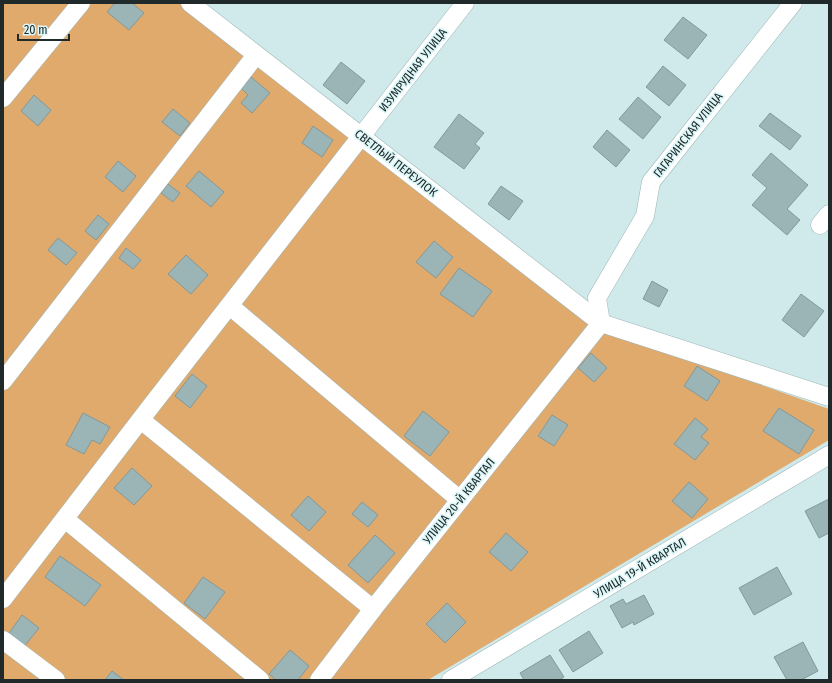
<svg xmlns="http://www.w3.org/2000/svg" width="832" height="683" viewBox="0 0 832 683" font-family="'Fira Sans Condensed',sans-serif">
<rect width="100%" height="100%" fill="#d0eaeb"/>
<polygon fill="#e1aa6d" points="3,3 203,3 612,332 829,409 829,440 428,680 3,680"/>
<g fill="#9bb4b5" stroke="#81999a">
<polygon points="115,3 132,3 144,13 129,30 107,12"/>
<polygon points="683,17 707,35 688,59 664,40"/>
<polygon points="341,62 365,81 347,104 323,85"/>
<polygon points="663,66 686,85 669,106 646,87"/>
<polygon points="251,77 270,93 252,113 241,103 248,95 241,88"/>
<polygon points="34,95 51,110 38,126 21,111"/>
<polygon points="638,97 661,117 643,139 619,119"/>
<polygon points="173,109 190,123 180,136 162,122"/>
<polygon points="770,113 801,136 790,150 759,126"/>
<polygon points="459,114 484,133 475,144 480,148 464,169 434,147"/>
<polygon points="313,126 333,140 322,157 302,143"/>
<polygon points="607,130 630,150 616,167 593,147"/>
<polygon points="771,153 808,185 787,209 800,220 787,235 752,205 767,188 752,175"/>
<polygon points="118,161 136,176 123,192 105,177"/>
<polygon points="199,171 224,192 211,207 186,186"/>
<polygon points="168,184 180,193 173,202 161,193"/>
<polygon points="501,186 523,201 509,220 488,204"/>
<polygon points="98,215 109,224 96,240 85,231"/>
<polygon points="58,238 77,253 66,265 48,250"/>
<polygon points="434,241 453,257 436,278 416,262"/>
<polygon points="126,248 141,260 133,269 119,258"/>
<polygon points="186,255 208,275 191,294 168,274"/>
<polygon points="459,268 492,291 473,317 440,294"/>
<polygon points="652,281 668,290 659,307 643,299"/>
<polygon points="801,294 824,311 804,337 782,320"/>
<polygon points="591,353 607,368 594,382 578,368"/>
<polygon points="697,366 720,381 707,401 684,386"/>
<polygon points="192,374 207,386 190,408 175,396"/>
<polygon points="779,408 814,430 799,454 763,431"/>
<polygon points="423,411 449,432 430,456 404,436"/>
<polygon points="83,413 110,427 100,444 92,440 84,454 66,445"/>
<polygon points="552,415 568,425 554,446 538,436"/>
<polygon points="695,418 708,429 701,437 709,443 695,460 674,444"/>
<polygon points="132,468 152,486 134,505 114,488"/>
<polygon points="689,482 708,499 692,518 672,501"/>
<polygon points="308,496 326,512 309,531 291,515"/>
<polygon points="829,499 829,533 819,538 805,511"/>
<polygon points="362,502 378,515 368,527 352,514"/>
<polygon points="506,533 528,552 511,571 489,552"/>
<polygon points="375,535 395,553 368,583 348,565"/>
<polygon points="60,556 101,585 85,606 45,577"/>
<polygon points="777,567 792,594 754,615 739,588"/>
<polygon points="203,577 225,592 205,619 184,603"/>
<polygon points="644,595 654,614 634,625 633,622 622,628 610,606 623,599 626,604"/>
<polygon points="447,603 466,622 445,643 426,624"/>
<polygon points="22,615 39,628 23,648 7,636"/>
<polygon points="589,631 603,653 573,672 559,650"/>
<polygon points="803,642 818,671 801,680 787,680 774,657"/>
<polygon points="290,650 309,666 298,680 276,680 269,674"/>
<polygon points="550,655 564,677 559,680 524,680 520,673"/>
<polygon points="112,671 124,680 105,680"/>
</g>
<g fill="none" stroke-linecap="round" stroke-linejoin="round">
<g stroke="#9db6b7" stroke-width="19">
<g id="minor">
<polyline points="190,3 601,323 829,397"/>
<polyline points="3,98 81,3"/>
<polyline points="820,225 829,214"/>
<polyline points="230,306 460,500"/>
<polyline points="601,323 597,298 645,216 651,182 793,3"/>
<polyline points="3,381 256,55"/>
<polyline points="141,420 373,609"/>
<polyline points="65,519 260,680"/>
<polyline points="3,599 151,406 465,3"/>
<polyline points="3,640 56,680"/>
<polyline points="319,680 373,609 601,323"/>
<polyline points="451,680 829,455"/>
</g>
</g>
<use href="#minor" stroke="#fff" stroke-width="18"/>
</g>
<g text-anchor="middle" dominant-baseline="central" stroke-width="3.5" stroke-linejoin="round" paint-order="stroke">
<g font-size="12" fill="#202a2a" stroke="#ddf7f8">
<text transform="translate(413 70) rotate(-52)">ИЗУМРУДНАЯ УЛИЦА</text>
<text transform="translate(688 135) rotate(-52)">ГАГАРИНСКАЯ УЛИЦА</text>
<text transform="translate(396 163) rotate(38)">СВЕТЛЫЙ ПЕРЕУЛОК</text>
<text transform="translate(459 501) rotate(-51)">УЛИЦА 20-Й КВАРТАЛ</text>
<text transform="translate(640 568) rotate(-31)">УЛИЦА 19-Й КВАРТАЛ</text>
</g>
</g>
<rect width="832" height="683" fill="none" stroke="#202a2a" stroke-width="8"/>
<path d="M18 34v6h51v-6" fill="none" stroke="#202a2a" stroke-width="2"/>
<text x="24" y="34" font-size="12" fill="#202a2a" stroke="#ddf7f8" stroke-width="3" paint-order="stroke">20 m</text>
</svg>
